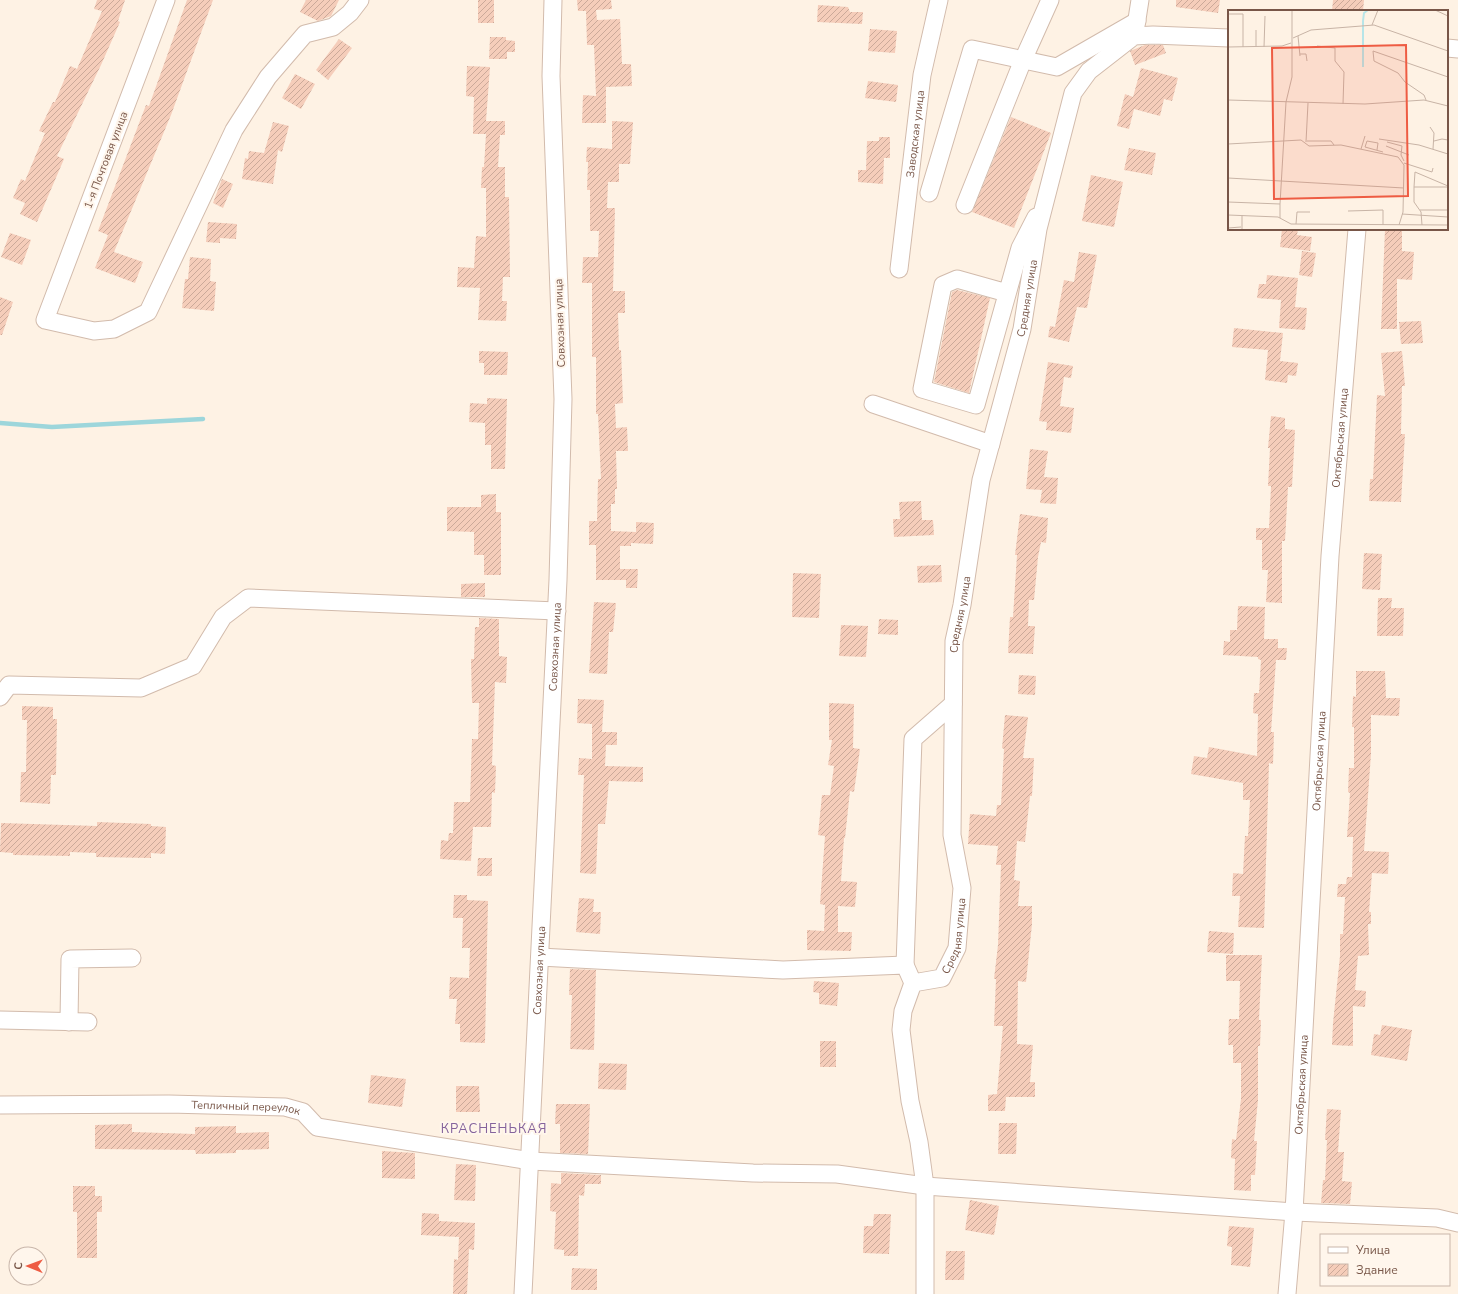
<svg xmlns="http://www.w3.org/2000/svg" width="1458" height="1294" viewBox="0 0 1458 1294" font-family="'Nunito Sans',sans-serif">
<defs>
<pattern id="building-hatch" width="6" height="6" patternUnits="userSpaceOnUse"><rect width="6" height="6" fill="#f5cdba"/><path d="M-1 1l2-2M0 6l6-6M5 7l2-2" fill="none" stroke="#cba999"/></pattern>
</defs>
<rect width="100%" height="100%" fill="#fef2e4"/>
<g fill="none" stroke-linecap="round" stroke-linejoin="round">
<polyline stroke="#9dd6db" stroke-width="4.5" points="0,423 52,427 203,419"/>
</g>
<g fill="url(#building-hatch)">
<polygon points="97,0 125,0 118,21 120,22 101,65 57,156 64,159 37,222 20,214 25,203 13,198 21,179 25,181 45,133 39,131 53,102 55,102 70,66 77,69 102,11 94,9"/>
<polygon points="187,0 213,0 171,115 114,252 143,262 135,283 95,268 108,235 98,231 146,105 149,106"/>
<polygon points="306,0 339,0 331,16 318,21 300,12"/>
<rect x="478" y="0" width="16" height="23"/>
<polygon points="577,0 611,0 612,9 596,10 597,20 620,19 622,64 631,64 632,86 606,87 606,123 582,123 583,95 596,96 594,45 587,45 586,11 578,11"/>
<polygon points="1176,0 1220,0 1218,13 1176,7"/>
<polygon points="1333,0 1364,0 1363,11 1332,11"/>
<polygon points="818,5 848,7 850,12 863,12 862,24 817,22"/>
<polygon points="870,29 897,31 895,53 868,51"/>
<polygon points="490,37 506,37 506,40 515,41 515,52 507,52 507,59 489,59"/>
<polygon points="339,39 352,48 328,80 316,70"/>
<polygon points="1145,45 1163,45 1166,53 1135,65 1130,51"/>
<polygon points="467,66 490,67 486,121 505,121 505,135 500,135 498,167 505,167 505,197 509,197 510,277 503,277 502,301 507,301 506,321 478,320 480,288 457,287 458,267 474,268 476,236 486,237 486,188 481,188 482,167 484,167 486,134 473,134 474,97 466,96"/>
<polygon points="1141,68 1178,78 1172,101 1164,99 1160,116 1134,109 1129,129 1117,126 1125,94 1133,97"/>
<polygon points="295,74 315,84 301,109 282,98"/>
<polygon points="868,81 898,85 896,102 865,98"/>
<polygon points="1011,117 1051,133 1014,228 972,212"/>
<polygon points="612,121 633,122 630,164 619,164 619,182 608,182 607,208 615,208 613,291 625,291 625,313 618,313 619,350 621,350 623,403 615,404 616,428 627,427 628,451 616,451 617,489 615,489 615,504 611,504 611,531 636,532 636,522 654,523 653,544 631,543 631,546 620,546 620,569 638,569 637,588 626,588 626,580 596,580 596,545 589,545 589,521 597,521 598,479 601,479 598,414 596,414 596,357 592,357 592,283 582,283 583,257 598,257 599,231 590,231 590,190 587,190 588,162 586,162 587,147 612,149"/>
<polygon points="273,122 289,126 282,152 278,150 273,184 242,179 245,158 248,159 249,151 264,153"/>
<polygon points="879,137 890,137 890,158 884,158 883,184 858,182 858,170 866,170 867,141 879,141"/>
<polygon points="1129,148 1156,153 1152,175 1124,170"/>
<polygon points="1091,175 1123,182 1114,227 1082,221"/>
<polygon points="222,179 233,184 223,208 213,203"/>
<polygon points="208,222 237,224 236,239 220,238 220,243 206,242"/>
<polygon points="1282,229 1298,229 1297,235 1312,237 1310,251 1280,247"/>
<polygon points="1385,229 1402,229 1402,251 1414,252 1412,280 1397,279 1397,329 1381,329"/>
<polygon points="10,233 31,240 22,265 1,257"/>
<polygon points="1302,251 1316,253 1312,277 1299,275"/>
<polygon points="1079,252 1097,255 1087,308 1077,307 1069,342 1048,337 1050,326 1055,327 1064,280 1074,282"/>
<polygon points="190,257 211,259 210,281 216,282 214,311 182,308 185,279 188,279"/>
<polygon points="1267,275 1298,278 1295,307 1307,308 1305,330 1279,328 1281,300 1257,298 1259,284 1266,284"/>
<polygon points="957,290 990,298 969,393 934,382 952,292"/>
<polygon points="0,297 13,302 2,335 0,335"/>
<polygon points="1421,321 1423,343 1401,344 1399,322"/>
<polygon points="1234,328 1283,333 1280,361 1298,363 1296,376 1288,375 1287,383 1265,380 1268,350 1232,347"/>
<polygon points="479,351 508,352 507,375 484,375 484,363 479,363"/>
<polygon points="1402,351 1405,386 1402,386 1401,434 1405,434 1401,502 1369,501 1370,479 1373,479 1377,395 1385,396 1381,353"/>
<polygon points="1048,362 1073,366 1071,378 1064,377 1060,406 1074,408 1071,433 1046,430 1047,422 1039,421"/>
<polygon points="487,398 507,399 505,469 491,469 491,445 485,445 485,423 469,422 470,403 487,404"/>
<polygon points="1271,416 1285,418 1285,429 1295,430 1292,487 1288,487 1285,541 1282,541 1282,603 1266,602 1268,570 1262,570 1262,540 1256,540 1256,528 1269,528 1271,486 1268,486 1270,448 1268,448"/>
<polygon points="1030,449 1048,451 1044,477 1058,478 1056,504 1040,503 1042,490 1026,489"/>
<polygon points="496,494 496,512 501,512 501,575 484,575 484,555 474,555 474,532 447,531 447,507 481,507 481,495"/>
<polygon points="921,501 922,520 933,520 934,535 894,537 893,519 900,519 899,502"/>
<polygon points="1020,514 1048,518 1046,543 1041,542 1038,557 1034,600 1029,600 1028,626 1035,626 1033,654 1008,653 1010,617 1013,617 1017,555 1015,555"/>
<polygon points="1364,553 1382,554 1380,590 1362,589"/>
<polygon points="941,565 942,582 918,583 917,566"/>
<polygon points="793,573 821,574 819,618 792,617"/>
<polygon points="485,583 485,597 461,597 461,584"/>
<polygon points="1378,598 1392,598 1391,608 1404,608 1403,636 1377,636"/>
<polygon points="594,602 616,603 613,632 609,632 607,674 589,673"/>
<polygon points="1238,606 1265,607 1264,639 1278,639 1278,648 1287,648 1286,660 1276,660 1271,732 1274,732 1273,764 1269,763 1264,928 1238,927 1240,896 1232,896 1233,873 1243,874 1245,836 1248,836 1250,800 1243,800 1243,783 1191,774 1194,756 1207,758 1209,747 1257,756 1258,714 1253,713 1254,693 1259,693 1261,660 1258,659 1258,657 1223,655 1224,641 1230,642 1230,630 1237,630"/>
<polygon points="479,618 499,619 499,656 507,657 506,683 495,682 492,765 496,766 495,793 492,792 491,827 473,827 471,861 440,859 441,840 448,841 449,833 453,833 454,802 470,802 472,739 478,739 479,703 472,703 471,659 474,659 475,627 479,627"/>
<polygon points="879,619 898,620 898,635 878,634"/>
<polygon points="841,625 868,626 866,657 839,656"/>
<polygon points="1356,671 1385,671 1386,698 1400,698 1399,716 1371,715 1371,754 1364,851 1389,852 1388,874 1372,873 1369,912 1371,912 1371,924 1368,924 1369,955 1358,956 1355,990 1366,991 1365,1007 1353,1006 1353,1046 1332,1045 1333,1023 1340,956 1340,934 1343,934 1345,897 1337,897 1338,884 1346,884 1347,877 1352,877 1353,837 1347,837 1350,793 1348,792 1349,768 1354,768 1354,727 1352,727 1353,696 1356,697"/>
<polygon points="1019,675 1036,676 1035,695 1018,694"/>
<polygon points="578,699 604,700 602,732 617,732 617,745 606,745 605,766 643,767 643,782 609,781 605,824 598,824 596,874 580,873 584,775 578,775 579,758 592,759 592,724 577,723"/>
<polygon points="829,703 854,704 853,748 860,749 854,792 850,791 845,838 844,838 841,881 857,882 855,907 838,906 838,932 852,932 851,951 807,950 807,930 824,931 825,905 820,904 825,836 818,835 822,795 830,795 834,766 828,765 832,740 829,740"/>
<polygon points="22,706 53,707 53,719 57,719 56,775 51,775 50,804 20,802 21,772 26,772 27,720 22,720"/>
<polygon points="1005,715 1028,717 1023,758 1034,758 1032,796 1030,796 1025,842 1017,841 1014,880 1020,881 1018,906 1032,906 1032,924 1026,982 1018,981 1017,1044 1033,1045 1030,1082 1035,1082 1035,1097 1006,1097 1005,1111 988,1111 988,1095 997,1094 1003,1026 994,1026 996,979 994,979 998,945 1001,865 996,865 998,846 968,844 970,814 996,816 997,805 1001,805 1004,749 1002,748"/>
<polygon points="97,822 151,824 151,826 166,827 165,854 151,853 151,858 96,857 96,853 70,852 70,856 13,855 13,853 0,852 1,823 97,826"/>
<polygon points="478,858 492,858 492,876 477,876"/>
<polygon points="454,895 467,895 467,900 488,901 485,1043 460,1042 460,1024 455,1024 457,999 449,999 450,977 469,978 470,948 462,948 463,918 453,918"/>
<polygon points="579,898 594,899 593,912 601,912 600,934 576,932"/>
<polygon points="1209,931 1234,933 1233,954 1207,952"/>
<polygon points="1226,955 1262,955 1259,1020 1261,1020 1260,1046 1258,1046 1258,1100 1254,1141 1257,1141 1255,1175 1251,1175 1251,1191 1234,1190 1235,1159 1231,1158 1232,1139 1236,1140 1241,1099 1241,1063 1233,1063 1233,1045 1228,1045 1229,1019 1239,1019 1240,981 1226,981"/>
<polygon points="570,969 596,970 594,1050 570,1049 572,995 569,995"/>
<polygon points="814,981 839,983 837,1006 819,1004 819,993 813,992"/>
<polygon points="1382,1025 1412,1030 1407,1061 1371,1055 1374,1034 1380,1035"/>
<rect x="820" y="1041" width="16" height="26"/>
<polygon points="599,1063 627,1064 626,1090 598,1089"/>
<polygon points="371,1075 406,1079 402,1107 368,1103"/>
<polygon points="456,1086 479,1086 480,1112 456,1112"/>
<polygon points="556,1104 590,1104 588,1154 560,1153 560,1124 555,1124"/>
<polygon points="1327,1109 1341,1110 1338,1152 1344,1152 1342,1181 1352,1182 1350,1204 1321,1203 1323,1180 1325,1180 1327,1140 1325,1140"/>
<polygon points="999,1123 1017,1123 1016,1154 998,1154"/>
<polygon points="132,1124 132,1132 195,1134 195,1127 236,1126 236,1133 269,1132 269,1149 236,1150 236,1153 196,1154 195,1150 95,1149 95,1125"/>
<polygon points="382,1151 415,1153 415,1179 382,1178"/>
<polygon points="456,1164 476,1165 475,1201 454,1200"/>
<polygon points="561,1173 601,1175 601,1184 585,1184 584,1196 579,1195 578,1256 564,1256 564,1250 554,1249 556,1212 550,1211 551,1183 561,1184"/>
<polygon points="73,1186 95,1186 95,1196 102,1196 102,1212 97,1212 97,1258 77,1258 77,1212 73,1212"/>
<polygon points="970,1200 999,1206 994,1235 965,1230"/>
<polygon points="422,1213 439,1214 439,1221 475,1223 474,1250 469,1249 467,1294 453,1294 454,1259 458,1260 459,1237 421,1235"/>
<polygon points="874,1214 891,1214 889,1254 863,1253 864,1226 873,1226"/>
<polygon points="1229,1226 1254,1228 1250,1267 1231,1265 1232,1247 1227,1246"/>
<polygon points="946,1251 965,1251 964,1280 945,1280"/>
<polygon points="572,1268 597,1269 597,1290 571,1290"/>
</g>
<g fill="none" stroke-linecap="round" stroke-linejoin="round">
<g stroke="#d2bbac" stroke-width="19">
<g id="minor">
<polyline points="166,0 45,320 94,331 114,329 148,312 234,130 268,77 305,34 333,27 350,13 360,0"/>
<polyline points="1135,32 1140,0"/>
<polyline points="1447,48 1458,49"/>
<polyline points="929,193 972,49 1057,67 1137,21"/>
<polyline points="965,205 1023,60 1050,0"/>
<path id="s1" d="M899 269 922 75 939 0"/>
<polyline points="1007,293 957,279 943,285 922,389 976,405 1020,248 1036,217"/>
<polyline points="873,404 991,444"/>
<polyline points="0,697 9,685 141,688 193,666 223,617 248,598 557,611"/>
<polyline points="540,957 783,970 905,965 913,983"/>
<polyline points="905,965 913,739 953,704"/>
<polyline points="0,1020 88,1022"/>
<polyline points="69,1022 70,959 132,958"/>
<path id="s2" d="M0 1105 169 1104 285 1107 303 1112 317 1127 531 1161 753 1173 837 1174 925 1186 1294 1212 1437 1218 1458 1223"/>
<path id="s3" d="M523 1294 558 580 563 399 551 76 553 0"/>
<path id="s4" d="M925 1294V1186L919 1142 910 1101 901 1030 903 1011 913 983 942 978 957 948 962 888 952 835 954 641 962 605 981 480 1022 329 1038 229 1073 93 1089 71 1134 36 1153 35 1229 38"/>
<path id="s5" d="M1287 1294 1294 1212 1330 556 1357 229"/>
</g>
</g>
<use href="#minor" stroke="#fff" stroke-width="17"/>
</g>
<g text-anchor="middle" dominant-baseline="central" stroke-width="4" stroke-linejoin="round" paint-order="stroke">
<g font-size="11" fill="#785648" stroke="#fff6ec">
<text stroke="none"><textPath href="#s1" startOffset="136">Заводская улица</textPath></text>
<text transform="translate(106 160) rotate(-69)">1-я Почтовая улица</text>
<text stroke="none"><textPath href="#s4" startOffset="1037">Средняя улица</textPath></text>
<text transform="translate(560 323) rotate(-92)">Совхозная улица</text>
<text stroke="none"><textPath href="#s5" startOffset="858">Октябрьская улица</textPath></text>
<text stroke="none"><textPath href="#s4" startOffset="713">Средняя улица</textPath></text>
<text stroke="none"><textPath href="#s3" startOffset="648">Совхозная улица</textPath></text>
<text stroke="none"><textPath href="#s5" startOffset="534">Октябрьская улица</textPath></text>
<text stroke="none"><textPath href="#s4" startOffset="389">Средняя улица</textPath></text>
<text stroke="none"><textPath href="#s3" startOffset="324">Совхозная улица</textPath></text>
<text stroke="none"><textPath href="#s5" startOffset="210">Октябрьская улица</textPath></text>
<text stroke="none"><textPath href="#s2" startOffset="246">Тепличный переулок</textPath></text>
</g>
<g font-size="13" letter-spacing="1" fill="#85639c" stroke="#fff6ec">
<text x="494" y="1129">КРАСНЕНЬКАЯ</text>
</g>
</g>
<g transform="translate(1228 10)">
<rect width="220" height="220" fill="#fef2e4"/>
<path fill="none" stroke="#b7e5e8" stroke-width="2" d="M135 57V11L136 3 140 0"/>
<path fill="none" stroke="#c8b4a6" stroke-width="1" d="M207 0 220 6M0 4H15V37M144 15 150 0M70 26 72 46M65 28 83 20 146 15 220 41M89 36 107 38V51L116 62 115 94M0 37 54 36 63 33M28 37V20M36 37 37 6M72 44H78L79 51M0 90 137 94 196 90 220 96M198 90 196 85 177 72 170 63 146 51 145 41 220 67M202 117 206 123 205 139M151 129 191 135 220 144M79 131H103L106 135M206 131 214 129 220 130M78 132 80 93M159 132 174 136 173 145 176 151M0 134 73 130 81 136 113 135 170 147 176 155 175 202 171 215M158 136 181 145M133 139 137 126M149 140 150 133 139 131 137 137 155 142M176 153 204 162 205 158M0 168 176 178M186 177 187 162 220 176M0 192 52 194V208M52 194 58 92 64 67V0M192 200H220M120 201 155 200V215M174 204 220 207M0 205 50 207 63 214 220 215M14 205V220M68 214 69 202H82M194 215 193 202 186 192V177H220M0 218 13 217"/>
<path fill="#ee5c43" fill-opacity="0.15" stroke="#ee5c43" stroke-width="2" d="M178 35 180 186 46 189 44 38Z"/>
<rect width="220" height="220" fill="none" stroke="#785648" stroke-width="2"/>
</g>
<rect x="1320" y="1234" width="130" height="52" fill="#fff6ec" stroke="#c9b6aa"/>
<rect x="1328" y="1247" width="20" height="6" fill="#ffffff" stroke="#c9b6aa"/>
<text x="1356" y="1254" font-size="12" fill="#785648">Улица</text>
<rect x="1328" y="1264" width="20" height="12" fill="url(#building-hatch)" stroke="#c9b6aa"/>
<text x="1356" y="1274" font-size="12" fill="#785648">Здание</text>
<g transform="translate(28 1266) rotate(271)"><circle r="19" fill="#fff6ec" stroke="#c9b6aa"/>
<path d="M0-3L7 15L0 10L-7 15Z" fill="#ee5c43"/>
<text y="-6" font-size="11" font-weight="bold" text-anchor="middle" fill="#785648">С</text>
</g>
</svg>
